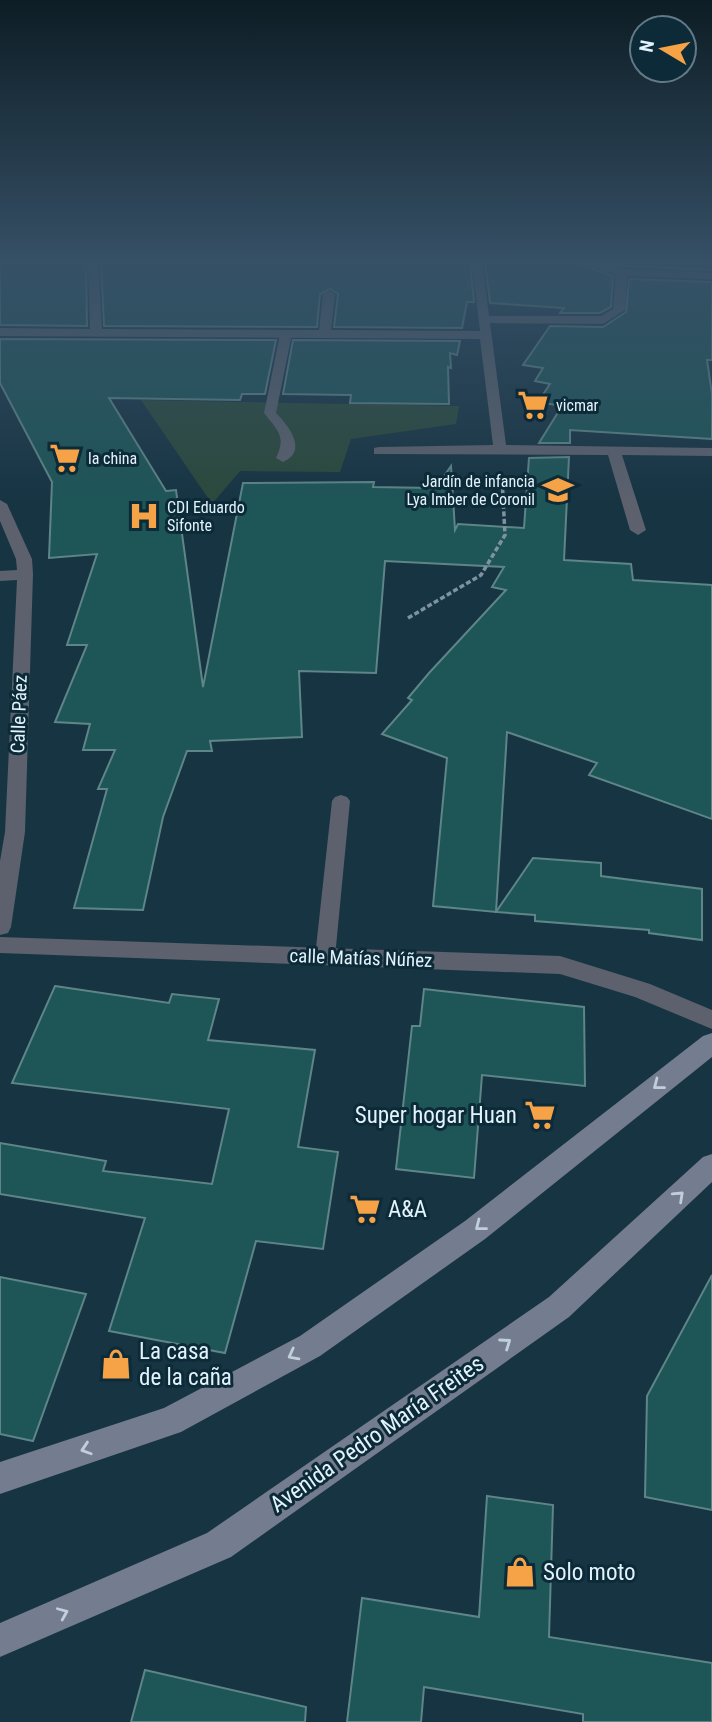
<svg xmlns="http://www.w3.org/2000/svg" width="712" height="1722" viewBox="0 0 712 1722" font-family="'Roboto Condensed',sans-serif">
<rect width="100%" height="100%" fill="#173443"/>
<polygon fill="#2b493c" points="141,400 459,406 456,424 351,439 340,472 240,471 212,504"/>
<g fill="#1e5557" stroke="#5e8587" stroke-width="2">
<polygon points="0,262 86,262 87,326 0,325"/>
<polygon points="101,262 470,262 474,302 467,302 462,328 334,327 338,294 330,289 320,294 317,327 104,326"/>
<polygon points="485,262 573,262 613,276 611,307 600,313 560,313 564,308 490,303"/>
<polygon points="611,262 712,262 712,270 624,266"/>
<polygon points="629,279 712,282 712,360 707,360 712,394 712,439 570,430 570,443 539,443 562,406 538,402 550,384 535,381 543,368 523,365 550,326 603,327 626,312"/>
<polygon points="0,339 276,340 265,394 242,394 240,400 109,398 166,491 176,490 203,687 243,483 374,482 373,487 433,488 432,494 451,466 455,530 458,524 524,528 529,458 569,457 564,560 631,564 633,580 712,585 712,819 589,775 597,763 507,732 496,912 433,906 447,758 382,734 412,700 408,698 429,673 506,590 492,587 504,567 385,561 376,673 299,671 302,737 210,741 212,751 187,751 163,817 143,910 74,908 107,789 98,789 115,750 83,750 90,724 55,722 87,645 67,645 97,554 49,558 52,482 0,383"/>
<polygon points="293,340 460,341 457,355 450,353 451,368 448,367 449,404 350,403 351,395 283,394"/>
<polygon points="533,858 601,863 601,876 702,889 702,940 649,933 649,930 535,921 535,915 496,912"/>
<polygon points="55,986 169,1003 172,994 219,999 208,1040 315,1050 298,1147 338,1152 323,1249 256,1241 225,1353 109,1331 145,1218 0,1194 0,1143 106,1161 103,1171 212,1184 229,1109 12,1083"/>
<polygon points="424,989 584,1007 585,1086 482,1075 474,1178 396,1169 412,1026 420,1026"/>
<polygon points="712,1275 712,1510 645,1497 647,1396"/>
<polygon points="0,1277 86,1294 33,1441 0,1434"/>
<polygon points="487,1496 553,1505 549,1637 712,1663 712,1722 583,1722 583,1714 424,1687 421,1722 347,1722 362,1598 479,1617"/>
<polygon points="145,1670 306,1707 305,1722 131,1722"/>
</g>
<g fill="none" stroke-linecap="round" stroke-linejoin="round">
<polyline stroke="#7d94a0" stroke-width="3.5" stroke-dasharray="5 2.5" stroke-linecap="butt" points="408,618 481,575 505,535 502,478"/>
<g fill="#5c616d" fill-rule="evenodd">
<path d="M286 331 292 334 276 413C288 425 309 451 283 462L276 458C287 436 277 430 264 413L280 334Z"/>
<polygon points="341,795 347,797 350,801 335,957 332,963 325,965 318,963 315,957 332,801 335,797"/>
</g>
<g fill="#5c616d" fill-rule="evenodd">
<polygon points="88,262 98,262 102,329 319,330 323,294 329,291 335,294 331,330 480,331 472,262 482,262 489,316 601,316 613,309 616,274 576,262 604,262 623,269 712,273 712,279 627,276 625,310 603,324 490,323 506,445 712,448 712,456 622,455 646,530 638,535 630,530 608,455 374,454 374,448 379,447 493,445 480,339 0,336 0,328 90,329"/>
<polygon points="0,500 7,504 32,559 33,574 25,832 11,927 8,933 0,935 0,861 5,832 17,580 0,581 0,571 17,570 16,559 0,521"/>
<polygon points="0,937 560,956 650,984 712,1010 712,1029 635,997 560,974 0,953"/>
</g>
<g fill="#747c8f" fill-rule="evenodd">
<polygon points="712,1033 712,1057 485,1239 320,1356 181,1432 0,1494 0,1462 164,1408 300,1336 465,1221 703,1036"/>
<polygon points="712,1154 712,1182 569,1317 231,1557 0,1657 0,1623 207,1533 549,1297 703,1157"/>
</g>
</g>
<defs><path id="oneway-chevron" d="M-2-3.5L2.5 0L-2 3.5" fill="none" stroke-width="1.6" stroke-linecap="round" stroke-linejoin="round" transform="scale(1.75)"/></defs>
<g stroke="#c1cfdb">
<use href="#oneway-chevron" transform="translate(658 1085) rotate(142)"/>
<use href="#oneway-chevron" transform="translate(679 1196) rotate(-43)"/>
<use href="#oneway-chevron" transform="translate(480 1226) rotate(142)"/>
<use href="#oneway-chevron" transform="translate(506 1343) rotate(-35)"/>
<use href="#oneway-chevron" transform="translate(293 1355) rotate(152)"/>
<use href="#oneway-chevron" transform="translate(86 1449) rotate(162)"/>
<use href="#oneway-chevron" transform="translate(63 1613) rotate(-23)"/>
</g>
<linearGradient id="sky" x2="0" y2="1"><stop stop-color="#0d1d25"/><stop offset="0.52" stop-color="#365066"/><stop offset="1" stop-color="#365066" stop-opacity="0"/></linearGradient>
<rect width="712" height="503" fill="url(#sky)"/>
<defs>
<g id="supermarket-bare" transform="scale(2.415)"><path d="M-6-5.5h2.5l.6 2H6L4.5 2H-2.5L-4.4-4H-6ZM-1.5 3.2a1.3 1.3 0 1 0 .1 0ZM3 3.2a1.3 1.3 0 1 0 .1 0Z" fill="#f6a247" stroke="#0c2a38" stroke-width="2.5" paint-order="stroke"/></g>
<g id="school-bare" transform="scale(2.415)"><path d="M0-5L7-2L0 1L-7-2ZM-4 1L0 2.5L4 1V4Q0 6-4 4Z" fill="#f6a247" stroke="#0c2a38" stroke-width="2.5" paint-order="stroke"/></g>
<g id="hospital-bare" transform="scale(2.415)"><path d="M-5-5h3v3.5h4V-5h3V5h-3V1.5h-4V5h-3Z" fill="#f6a247" stroke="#0c2a38" stroke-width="2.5" paint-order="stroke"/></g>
<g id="shop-bare" transform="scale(2.415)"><path d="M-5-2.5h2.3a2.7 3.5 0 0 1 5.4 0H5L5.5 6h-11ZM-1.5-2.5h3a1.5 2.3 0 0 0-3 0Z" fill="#f6a247" stroke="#0c2a38" stroke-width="2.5" paint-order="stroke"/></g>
</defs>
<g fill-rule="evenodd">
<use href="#supermarket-bare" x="533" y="405"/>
<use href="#supermarket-bare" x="65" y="458"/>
<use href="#school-bare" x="558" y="490"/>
<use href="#hospital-bare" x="144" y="516"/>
<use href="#supermarket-bare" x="540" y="1115"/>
<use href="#supermarket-bare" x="365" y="1209"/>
<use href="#shop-bare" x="116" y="1364"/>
<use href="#shop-bare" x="520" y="1572"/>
</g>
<g text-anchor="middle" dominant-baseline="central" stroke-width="6" stroke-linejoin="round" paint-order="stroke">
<g font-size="16" fill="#e2f3fc" stroke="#0c2a38" text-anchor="start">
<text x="556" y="405">vicmar</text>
<text x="88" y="458">la china</text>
<text x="535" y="481" text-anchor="end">Jardín de infancia<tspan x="535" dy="18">Lya Imber de Coronil</tspan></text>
<text x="167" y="507">CDI Eduardo<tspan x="167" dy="18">Sifonte</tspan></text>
</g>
<g font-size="19" fill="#e2f3fc" stroke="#0c2a38">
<text transform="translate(19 714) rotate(-88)">Calle Páez</text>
<text transform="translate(361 958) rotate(2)">calle Matías Núñez</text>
</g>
<g font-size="23" fill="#e2f3fc" stroke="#0c2a38" text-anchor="start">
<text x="517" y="1115" text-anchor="end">Super hogar Huan</text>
<text x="388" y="1209">A&amp;A</text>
<text x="139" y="1351">La casa<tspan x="139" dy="26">de la caña</tspan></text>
<text x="543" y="1572">Solo moto</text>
</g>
<g font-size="23" fill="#e2f3fc" stroke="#0c2a38">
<text transform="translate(377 1434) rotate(-35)">Avenida Pedro María Freites</text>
</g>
</g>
<g transform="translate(663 49) rotate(280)"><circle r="33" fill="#0c2a38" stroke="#627a86" stroke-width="2"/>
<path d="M0-5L12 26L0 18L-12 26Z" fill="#f6a247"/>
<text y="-10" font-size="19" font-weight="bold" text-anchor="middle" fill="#e2f3fc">N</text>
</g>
</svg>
